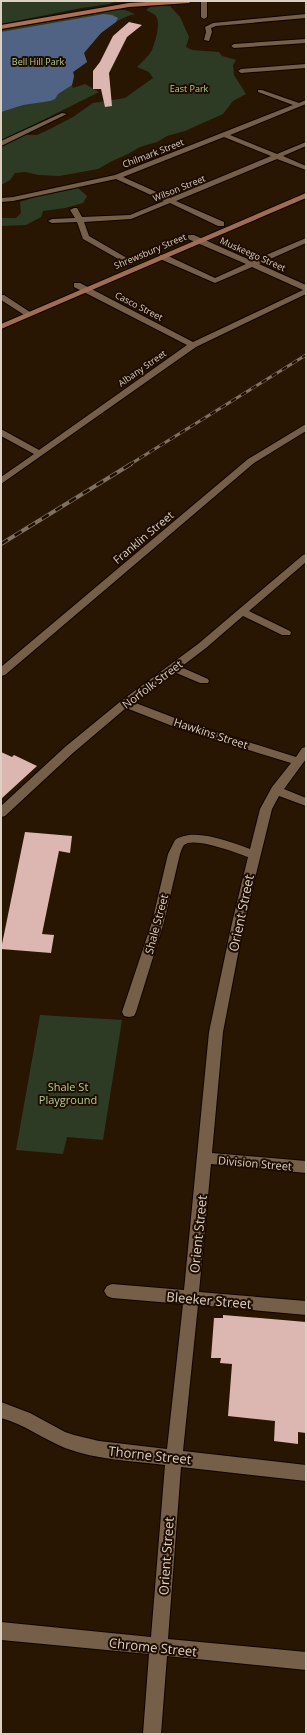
<svg xmlns="http://www.w3.org/2000/svg" width="307" height="1735" viewBox="0 0 307 1735" font-family="'Open Sans',sans-serif">
<rect width="100%" height="100%" fill="#281603"/>
<g fill="#2e3b24">
<polygon points="1,1 117,1 109,4 81,8 1,24"/>
<path d="M160 6H170L180 17 189 37 186 47 192 50 219 52 222 56 236 60 233 65 234 75 246 94 233 101 223 114 185 131 167 136 157 142 140 147 128 154 112 161 98 169 59 176 39 175 25 172 15 173 10 180 1 185V30L117 10H125L135 14C114 19 96 35 84 53L87 62 73 72 74 76 72 85 73 88 85 84 99 92 23 130 28 135H37L50 129 73 117 93 103 125 98 153 78 149 72 137 67C142 62 148 57 152 50 155 42 162 22 155 15 153 13 149 12 146 10L150 7Z"/>
<polygon points="78,188 87,196 83,203 65,208 43,211 41,217 26,225 1,226 1,218 16,218 21,213 20,202 35,197"/>
<polygon points="40,1015 122,1020 103,1140 67,1137 63,1154 16,1150"/>
</g>
<polygon fill="#506385" points="104,14 112,15 118,18 116,22 101,33 84,53 87,62 73,72 74,76 72,85 58,94 55,99 50,101 23,105 1,112 1,32"/>
<g fill="#dcb7b1">
<polygon points="129,22 142,25 127,37 109,73 112,106 105,107 101,89 93,89 93,71 100,62 113,36"/>
<polygon points="1,752 12,757 14,755 37,766 1,799"/>
<polygon points="25,832 72,836 70,853 59,851 42,934 54,935 51,953 1,949"/>
<polygon points="223,1315 306,1322 306,1433 298,1432 298,1444 274,1441 275,1421 228,1416 232,1364 220,1363 221,1358 211,1358 214,1318 223,1318"/>
</g>
<g fill="none" stroke-linecap="round" stroke-linejoin="round">
<g stroke="#100300" stroke-width="2">
<g id="minor">
<polygon points="201,1 207,1 207,17 204,19 201,17"/>
<polygon points="306,14 306,18 216,26 211,28 212,32 209,41 204,40 206,32 205,27 213,23"/>
<polygon points="306,39 306,43 234,48 231,46 234,44"/>
<polygon points="306,64 306,68 241,73 238,71 241,69"/>
<path d="M258 90H262L299 103 306 100V104L230 135 277 154 306 142V146L283 156 306 166V170L277 159 176 201 224 222V226H218L170 203 131 219 84 222 89 236 132 261V265H129L83 239 77 222 52 223 48 221 52 219 75 218 70 210 74 208H77L82 217 130 215 164 201 116 179 13 201 1 202V198L13 197 115 175 293 105 258 92ZM224 137 271 156 170 198 123 177Z"/>
<polygon points="62,113 67,114 1,146 1,141"/>
<polygon points="188,235 194,235 252,261 306,238 306,243 259,264 306,285 306,294 196,347 1,484 1,477 34,454 1,436 1,429 39,450 187,345 74,287 74,283 80,283 193,342 303,290 252,267 215,283 160,259 160,255 166,255 215,278 246,264 188,239"/>
<polygon points="1,295 4,295 33,314 29,316 26,316 1,300"/>
<path d="M306 554V562L249 611 290 631 291 633 290 635H282L243 616 206 648 181 667 208 679 209 681 208 683H200L174 672 133 702 188 723 296 757 302 748 306 747V759L284 789 306 798V806L279 796 272 809 244 923 223 1032 212 1153 306 1161V1173L211 1164 199 1292 306 1301V1315L198 1305 183 1451 306 1465V1481L181 1467 168 1639 306 1652V1670L167 1656 161 1734H143L149 1654 1 1640V1622L151 1637 165 1465C132 1461 97 1460 65 1448 43 1439 24 1424 1 1418V1402L30 1413 65 1432 74 1435 99 1441 167 1449 183 1304 112 1298 107 1296 104 1291 107 1286 112 1284 184 1290 209 1032 232 923 248 857C237 853 193 836 184 845 182 847 181 852 180 854L164 922 136 1012 134 1016 129 1017 124 1016 122 1012 152 922 168 854 175 840C194 827 230 842 250 849L260 809 272 787 291 763 180 729 126 708 73 753 5 816 1 817V806L65 747 121 701 198 644 303 555Z"/>
</g>
</g>
<g stroke="#100300" stroke-width="2">
<polygon id="secondary" points="306,424 306,431 254,463 5,675 1,676 1,667 248,459"/>
</g>
<g stroke="#100300" stroke-width="2">
<polygon id="primary" points="306,193 306,198 1,329 1,324"/>
</g>
<g stroke="#100300" stroke-width="2">
<polygon id="trunk" points="164,1 192,1 189,3 129,7 1,29 1,25 129,3"/>
</g>
<use href="#minor" fill="#755f49" fill-rule="evenodd"/>
<use href="#secondary" fill="#755f49" fill-rule="evenodd"/>
<use href="#primary" fill="#9f6d53" fill-rule="evenodd"/>
<use href="#trunk" fill="#ad7256" fill-rule="evenodd"/>
<g stroke="#7f7060" stroke-width="3">
<polyline id="rail-far1" points="129,465 306,355"/>
</g>
<g stroke="#7f7060" stroke-width="4">
<polyline id="rail" points="1,544 131,464"/>
</g>
<use href="#rail-far1" stroke="#1f0d00" stroke-width="2" stroke-dasharray="6" stroke-linecap="butt"/>
<use href="#rail" stroke="#1f0d00" stroke-width="2.5" stroke-dasharray="8" stroke-linecap="butt"/>
</g>
<g text-anchor="middle" dominant-baseline="central" stroke-width="4" stroke-linejoin="round" paint-order="stroke">
<g font-size="9" fill="#accf92" stroke="#1f0d00">
<text x="38" y="61">Bell Hill Park</text>
<text x="189" y="88">East Park</text>
</g>
<g font-size="9" fill="#dcd0c3" stroke="#1f0d00">
<text transform="translate(153 153) rotate(-21)">Chilmark Street</text>
<text transform="translate(179 188) rotate(-22)">Wilson Street</text>
<text transform="translate(150 251) rotate(-23)">Shrewsbury Street</text>
<text transform="translate(253 254) rotate(24)">Muskeego Street</text>
<text transform="translate(139 306) rotate(27)">Casco Street</text>
<text transform="translate(142 368) rotate(-35)">Albany Street</text>
</g>
<g font-size="11" fill="#dcd0c3" stroke="#1f0d00">
<text transform="translate(143 537) rotate(-40)">Franklin Street</text>
<text transform="translate(152 684) rotate(-37)">Norfolk Street</text>
<text transform="translate(211 733) rotate(18)">Hawkins Street</text>
<text transform="translate(156 924) rotate(-75)">Shale Street</text>
<text transform="translate(255 1163) rotate(5)">Division Street</text>
</g>
<g font-size="11" fill="#accf92" stroke="#1f0d00">
<text x="68" y="1086">Shale St<tspan x="68" dy="13">Playground</tspan></text>
</g>
<g font-size="13" fill="#dcd0c3" stroke="#1f0d00">
<text transform="translate(241 913) rotate(-78)">Orient Street</text>
<text transform="translate(198 1234) rotate(-84)">Orient Street</text>
<text transform="translate(209 1300) rotate(5)">Bleeker Street</text>
<text transform="translate(150 1455) rotate(6)">Thorne Street</text>
<text transform="translate(166 1556) rotate(-86)">Orient Street</text>
<text transform="translate(153 1647) rotate(6)">Chrome Street</text>
</g>
</g>
<rect width="307" height="1735" fill="none" stroke="#dcd0c3" stroke-width="4"/>
</svg>
